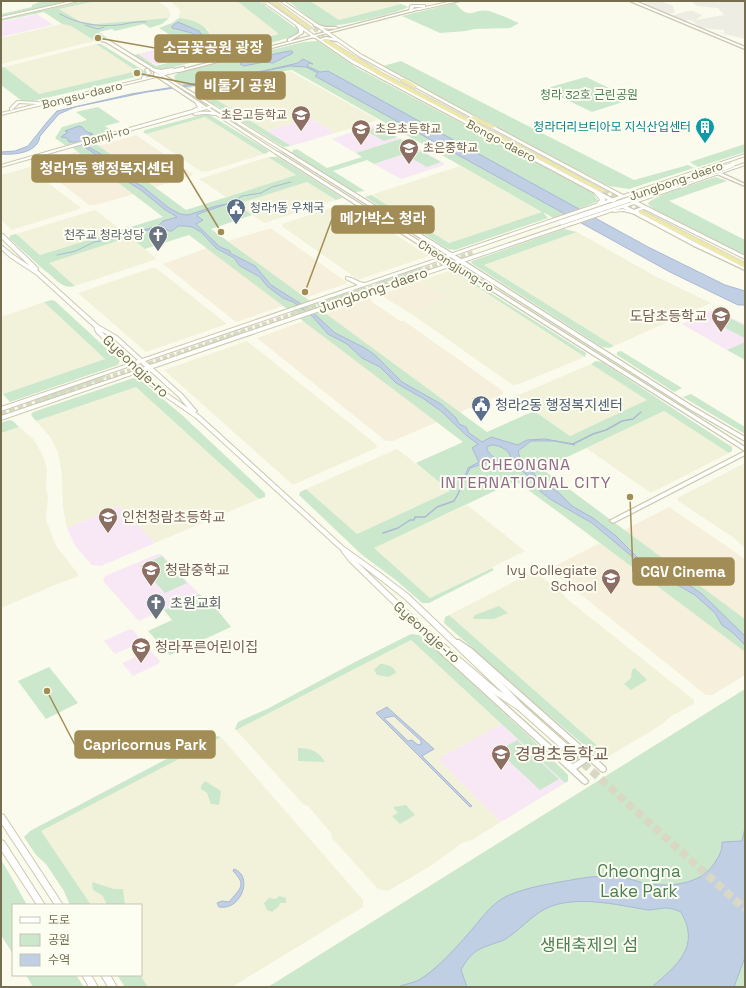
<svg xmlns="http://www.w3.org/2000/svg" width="746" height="988" viewBox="0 0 746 988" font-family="'Space Grotesk','Noto Sans KR',sans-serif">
<rect width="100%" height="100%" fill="#fafbec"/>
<g fill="#f2f2db">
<polygon points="96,1 157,1 168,8 171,15 169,18 95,24 79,21 59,9"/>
<polygon points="170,1 237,1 280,34 237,45 210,35 208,29 197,22 179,18 180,10"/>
<polygon points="308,1 395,1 401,4 335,21"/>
<polygon points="62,24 71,26 95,41 1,64 1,38"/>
<polygon points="96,44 138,71 39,94 4,67"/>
<polygon points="290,71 378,120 335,133 310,118 267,131 201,90 273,76"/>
<polygon points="205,117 264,154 206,172 200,171 146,134"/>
<polygon points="268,157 296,175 226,197 199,179"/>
<polygon points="460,166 542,212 449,243 371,195"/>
<polygon points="30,167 57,190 80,207 79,209 12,230 1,220 1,175"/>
<polygon points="307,182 336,200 264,223 236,204"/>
<polygon points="345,203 346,203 429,256 357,280 353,276 283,227 282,224"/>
<polygon points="95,210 121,230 40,255 16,234"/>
<polygon points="577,232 655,276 711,303 614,346 484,265"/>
<polygon points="130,237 157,259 75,286 48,263"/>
<polygon points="152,268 156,268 227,324 146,352 78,293"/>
<polygon points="451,270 585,357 519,384 513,385 410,313 447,299 420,281"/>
<polygon points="44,302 105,359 3,394 1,392 1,317"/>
<polygon points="247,341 377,445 376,448 293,485 164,370"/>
<polygon points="591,364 648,400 570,436 514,397"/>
<polygon points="136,386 259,499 155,543 119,506 67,528 63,508 62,474 58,452 51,438 36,421"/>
<polygon points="664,411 729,453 651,493 586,448"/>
<polygon points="19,427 34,440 43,456 47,468 46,488 48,497 46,520 56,546 78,574 77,577 57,584 1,608 1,433"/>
<polygon points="397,449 451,491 357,534 306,489"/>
<polygon points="745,463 745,548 734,538 678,501 677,498"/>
<polygon points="467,505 525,551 430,598 373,548"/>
<polygon points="529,574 539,575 561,592 567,599 694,700 694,704 673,715 658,727 609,756 449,615"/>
<polygon points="411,640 501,724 439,760 501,822 472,840 462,843 432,865 388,891 378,889 332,838 331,833 308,806 304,805 236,730"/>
<polygon points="221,737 363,900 363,907 232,987 148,987 140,975 141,975 141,905 91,905 40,831"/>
</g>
<g fill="#f5efdb">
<polygon points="136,135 193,174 191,176 155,187 98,146"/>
<polygon points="78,151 134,194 95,205 89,205 36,163"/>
<polygon points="268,229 272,229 348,283 305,298 228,241"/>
<polygon points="207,248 283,306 236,322 163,264"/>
<polygon points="420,281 447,299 410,313 380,295"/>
<polygon points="370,298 372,302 400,321 404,321 503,391 503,394 460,412 326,314"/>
<polygon points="304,321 437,422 393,441 386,441 257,338"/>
<polygon points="669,507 745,559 745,619 624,530"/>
<polygon points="600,543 745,652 745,675 712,695 706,695 549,569"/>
</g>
<g fill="#edede4">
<polygon points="661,1 673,6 675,13 668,14 640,3"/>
<polygon points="691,1 745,1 745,39 716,32 724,33 724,30 701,28 691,20 684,21 670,16 688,11 693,11 702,15 696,20 724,15 718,8 697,6"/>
</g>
<g fill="#f8e8f6">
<polygon points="37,14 53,25 1,37 1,22"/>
<polygon points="182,43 200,54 156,65 138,54"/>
<polygon points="310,118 335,133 291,146 267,131"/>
<polygon points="373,125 377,126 400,139 356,153 332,139"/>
<polygon points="419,149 444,163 444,165 401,179 374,164"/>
<polygon points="711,311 716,311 745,324 745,342 727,350 682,324"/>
<polygon points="119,506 155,543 101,566 92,565 76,547 67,528"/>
<polygon points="158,554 161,554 199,594 139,621 103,581 105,576"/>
<polygon points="129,629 133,630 143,642 115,654 104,641"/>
<polygon points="150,650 160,661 158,664 133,676 122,663"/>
<polygon points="501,724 565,783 501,822 438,759"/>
</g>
<g fill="#cbe8cd">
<polygon points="42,1 67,2 1,16 1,14 32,7 32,5"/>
<polygon points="86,1 96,1 59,9 79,21 95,24 169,18 162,24 150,28 144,24 115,31 112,29 99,32 107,38 95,41 71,26 62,24 44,12 1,21 1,19"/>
<path d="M237 1H259L296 28 299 32C292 41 185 64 166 69H157L134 55 138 54 156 66 201 54 159 28 172 23 179 18C192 20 205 23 210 35L237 45 279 34Z"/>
<path d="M288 1H310L339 20 401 4 408 7C402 12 331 29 324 26 313 23 298 8 288 1Z"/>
<path d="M455 3C471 22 472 8 489 11 499 14 510 19 519 23L510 28 474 29 466 31 440 33 402 16Z"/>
<polygon points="317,41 357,68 593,193 598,201 555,219 543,212 548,218 455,250 448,249 365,197 371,195 449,243 542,212 292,70 188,88 175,80 174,76 178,73 304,42"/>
<polygon points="96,44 101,44 146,72 144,75 29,102 22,101 1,85 1,68 4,67 39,94 137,71"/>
<polygon points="401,61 634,180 688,165 694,168 629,189 609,186 470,114 383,66"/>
<polygon points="586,77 632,99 592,112 546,90 547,88"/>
<polygon points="201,90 291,146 283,147 193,91"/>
<path d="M98 107 120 122 105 126 112 131 88 138 186 210 296 175 268 157H278L341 197 342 198 336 200 307 182 237 204 252 215 211 229 314 304 364 286 368 289 318 307 317 304 314 305 487 432 534 411 570 436 647 400 591 364 596 361 602 362 732 447V451L729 453 664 411 542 469 745 619V652L580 528 516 481 374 548 430 598 492 568 494 570 429 603H422L397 581 361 554 299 495 300 492 306 489 357 534 450 491 416 463 463 442 189 235 145 249 130 237 49 263 75 286C61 290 55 277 44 270L9 238 11 235 16 234 40 255 163 217 69 145 66 146 55 138 62 127 87 120 76 112Z"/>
<polygon points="205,114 210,115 269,151 267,153 264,154 205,117 146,134 143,132 145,130"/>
<polygon points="378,127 397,137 384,141 366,131"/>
<polygon points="400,139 419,149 374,164 367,160 333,171 365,191 355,192 292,153 293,150 297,149 327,168 362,157 356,153"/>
<polygon points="745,144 745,152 698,167 690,162"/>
<polygon points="421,151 441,162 427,167 407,156"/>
<path d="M716 177 727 181 669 201 745 240V256L656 211 648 204C650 196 705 181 716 177Z"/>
<polygon points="564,229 577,232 484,265 614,346 609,348 602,347 471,263 472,261"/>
<polygon points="420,267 423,268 423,269 381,284 378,282"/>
<polygon points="451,270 454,270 586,353 585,357"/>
<polygon points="52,300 55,301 120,361 118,365 10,402 3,394 105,359 44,302"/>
<polygon points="732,319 745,326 745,338 719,325"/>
<polygon points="245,330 247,332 178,356 175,355"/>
<polygon points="745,342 745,360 727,350"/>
<polygon points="621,351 682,388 674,392 617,355 617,352"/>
<polygon points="103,376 105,376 105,378 40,403 36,399"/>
<polygon points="133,378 139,379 182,415 265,493 265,497 259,499 136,387 36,421 31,415 33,412"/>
<polygon points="691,394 745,427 745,434 683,397"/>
<polygon points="9,420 13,421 19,427 1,433 1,423"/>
<polygon points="162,556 187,583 165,593 140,566"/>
<polygon points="199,594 219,612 231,627 170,655 148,631 172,620 164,610"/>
<polygon points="499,606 508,613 494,619 474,619 473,617 475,615"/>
<polygon points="449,615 609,756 605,758 598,757 539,707 444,623 445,617"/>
<polygon points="411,634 419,635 529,736 568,775 568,781 565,783 411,640 236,730 235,729 238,722 269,708 355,662"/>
<path d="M380 664C387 664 394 666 396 673L388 677 377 675 374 670Z"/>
<polygon points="49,667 78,703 46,719 18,681"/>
<polygon points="635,668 647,680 631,690 624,684 631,678 632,670"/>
<polygon points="745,689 745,987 268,987"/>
<polygon points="212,735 221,737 41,831 91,905 70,905 64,891 46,864 36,855 24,837 30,831"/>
<polygon points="517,740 559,779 540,790 498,751"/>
<path d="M298 748C311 748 318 751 325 762L298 761Z"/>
<polygon points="205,781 221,791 219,805 211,804 207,793 201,789 201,786"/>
<polygon points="406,805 415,815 400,824 392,816 398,813 393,807"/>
<path d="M1 860C11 875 18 890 27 905H13V954L1 935Z"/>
<polygon points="92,882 114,889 123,889 125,905 107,905 103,896 93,890"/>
<polygon points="279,896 286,898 286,903 280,903 279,906 272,912 267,910 264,903 269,898 276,899"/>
<polygon points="26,975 76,975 84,987 33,987"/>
<polygon points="117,975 140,975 148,987 125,987"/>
</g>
<g fill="#c1cfe4" stroke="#a9b9d4" fill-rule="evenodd">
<path d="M178 22 199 31 204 38 210 42 232 48C216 50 212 54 196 43L194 36 192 33 172 28V26Z"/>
<polygon points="289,51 292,51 293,53 273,63 264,62 244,66 240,64 245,60 261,58 263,55 270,55"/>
<path d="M303 59 313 64 309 63 307 66 320 72 328 71 648 247 725 285 745 291V305H738L670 272 315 76 318 73 306 67 290 66 195 85 147 92 75 107 59 114 40 136C38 153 15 155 1 154V152L15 151 28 146 47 122 57 111 131 94 241 76 298 63Z"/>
<path d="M79 126 82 127 87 132 93 134 81 138 87 146 106 157 116 167 122 169 128 179 142 186 169 208 180 214 188 215 216 206 227 204 198 214 197 216 203 220 196 224 220 247 230 251V253L255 266 271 285 309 309 335 333 365 348 375 355 402 382 441 404 456 418 459 424 466 427 469 433 482 442 491 437 518 445 527 440 545 439 574 444 575 445 554 441H531L518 451 521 462 520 463 530 469 540 481 558 492 572 506 593 518 616 536 639 559 660 572 692 587 702 594 745 636V645L732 632 722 625 715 613 695 595 642 565 592 523 550 499 540 491 526 474 515 466 510 465 506 467 489 462 470 468 458 494 468 468 479 462 472 448 478 444 467 436 441 411 424 399 396 383 380 367 362 358 347 344 328 334 312 316 293 302 283 298 267 286 260 277 240 266 234 258 216 248 201 232 192 227 186 226H178L172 231H169L161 227C146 231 131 233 117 239L129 234 158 226 163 221 177 217 164 209 141 190 120 177 106 161 96 159 94 156 95 154 77 142H69L67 138 61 137 68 132 65 131ZM491 445C499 445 507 449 510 455V458C502 464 490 457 487 449V447Z"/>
<path d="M387 707 434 749 422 756 472 806 470 807 376 713ZM394 716 421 741V744L418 745 412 740 408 741 384 718Z"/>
<path d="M745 828V957L734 987H652C677 965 701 947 681 912 676 910 671 908 666 908 660 908 654 910 648 910 618 905 574 894 545 909 530 917 519 931 504 940 500 942 494 943 490 945 475 949 468 957 461 970L467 987H397C403 985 411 983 417 981 433 973 456 948 468 934 480 921 490 904 507 896 527 887 549 884 571 880 587 877 602 875 619 877 629 878 638 882 648 884 674 887 704 884 717 859 721 853 722 849 722 842L742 841Z"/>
<path d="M234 869C254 876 241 911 219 907L217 903 222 901 229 902C239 889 248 886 233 871Z"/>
</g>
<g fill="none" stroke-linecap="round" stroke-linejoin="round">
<g stroke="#a9b9d4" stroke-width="1">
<path d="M60 14C78 24 97 27 118 25 127 24 136 21 146 22"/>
<polyline points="85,25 98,29 104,27"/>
<polyline points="228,205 242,196 261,193 272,187 291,182"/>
<polyline points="57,255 76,251 94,242 117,238"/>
</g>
<g stroke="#a9b9d4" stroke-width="1.5">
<polyline points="573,444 593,434 606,430 622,421 633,419 641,412"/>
<polyline points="383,533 398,528 410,520 414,520 415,517 425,517 437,507 454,501 458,494"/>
</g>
<polyline stroke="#d9d8c5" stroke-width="5" stroke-dasharray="5 2.5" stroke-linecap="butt" points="99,381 473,253"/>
<polyline stroke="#d9d8c5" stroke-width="6" stroke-dasharray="6 3" stroke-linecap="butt" points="1,415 102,380"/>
<polyline stroke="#d9d8c5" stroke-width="8" stroke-dasharray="8 4" stroke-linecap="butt" points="574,755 745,909"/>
<polyline stroke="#d9d8c5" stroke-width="5" stroke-dasharray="5 2.5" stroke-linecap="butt" points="314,28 330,40"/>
<polyline stroke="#d9d8c5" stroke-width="6" stroke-dasharray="6 3" stroke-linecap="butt" points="603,191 641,212"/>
<g stroke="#cbc8af" stroke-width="2.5">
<g id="tertiary">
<polygon points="630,1 635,1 745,47 745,49"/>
<polygon points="418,8 421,9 316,36 320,39 326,37 337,39 338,40 336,41 326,39 322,40 354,61 634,210 642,207 650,208 650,210 643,209 638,211 640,213 698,244 745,267 745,270 694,246 352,63 314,37 179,72 177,71 180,70 162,74 213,105 213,107 212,107 106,42 101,41 103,40 108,40 160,72 183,67 184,67 184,69"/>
<polygon points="297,24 300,25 303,30 303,33 290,41 288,41 288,39 299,33 299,30 296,25"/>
<path d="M315 24 325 27H336L338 28C330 30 322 28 314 26V24Z"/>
<polygon points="154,73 156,73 208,108 205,109 154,75"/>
<polygon points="282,149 284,149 453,254 692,406 745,437 745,441 688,408 449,256 282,151"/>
<polygon points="276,152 278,152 745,447 745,451 276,154"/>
<polygon points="717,172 719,172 745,184 745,186 717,174"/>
<polygon points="745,451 745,455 615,522 613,523 610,521 611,520"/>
<polygon points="430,638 434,638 441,646 570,763 573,764 583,758 583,755 468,653 454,642 455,640 459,640 472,649 605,767 606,769 605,771 603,772 601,771 589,760 576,769 588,781 587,783 585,784 583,783 437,650 429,640"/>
</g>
</g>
<g stroke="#cdcaae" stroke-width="2">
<g id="secondary">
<polygon points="72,1 79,1 1,19 1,17"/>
<polygon points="262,1 266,1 317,37 314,38"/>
<polygon points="280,1 284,1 362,55 481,120 478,121 360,57"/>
<polygon points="453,1 460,1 419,10 418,10 418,8 424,7 414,7 412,12 409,11 410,6 412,5 425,5 425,7"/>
<polygon points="151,68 161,70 172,68 174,69 161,72 151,70"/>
<polygon points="146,69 148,69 151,73 145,78 179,70 181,71 1,115 1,113 37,104 19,103 12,110 10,110 10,108 17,101 38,102 39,102 40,103 142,79 142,77 147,73 145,70"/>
<path d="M196 101H198L202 107 201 108 213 105 285 150 282 151 211 107 210 108 279 153 276 154 216 115 206 114 195 115 193 114C198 111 206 112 212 112L207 109 1 167V165L192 110 198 107 195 102Z"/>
<path d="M486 123H488L623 195 745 154V156L145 361 150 365 630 202V200H634L745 163V165L638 202 745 256V259L634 204 616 210 623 209 640 213V215L623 211 613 212V211L153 368 182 394 196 410 197 411 195 412 200 416 344 547 379 572 408 594 507 688 523 705 577 753 578 755 577 757 574 758 571 757 517 709 494 694 425 635 349 561 342 552V551L196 418 157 391 137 373 1 420V416L135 371 130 366 1 411V407L128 364 96 332 94 327 37 275 11 258 1 249V245L15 256 30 266 1 238V234H3L38 268V269L37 270 98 325 117 336 142 359 358 285 346 279V277C353 277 358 283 365 283L596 204 600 200 594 192V191H598L605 199V201L619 196 486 125ZM101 331 113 338 138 360 132 362ZM141 363 145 367 139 369 135 365ZM148 369 178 396 188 408 161 389 142 372ZM356 561 404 598 504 694 498 690 429 631Z"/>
<polygon points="1,814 4,815 63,905 55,905 1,823"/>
<polygon points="1,840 4,841 45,905 37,905 1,850"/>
<polygon points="82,975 91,975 98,987 89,987"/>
<polygon points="101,975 110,975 117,987 108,987"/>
</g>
</g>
<g stroke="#dbd9d2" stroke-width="2">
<g id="trunk">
<polygon points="263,1 267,1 268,3 264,4"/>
<polygon points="270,1 275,1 312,28 308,29"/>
<polygon points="324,40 328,40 384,74 606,191 601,192 380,76 324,42"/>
<polygon points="401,79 405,79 418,87 413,88 401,81"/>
<polygon points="473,116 495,126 496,127 491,128 471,119 470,118"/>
<polygon points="641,210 745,263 745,268 639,213 639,211"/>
</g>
</g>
<use href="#tertiary" fill="#fff" fill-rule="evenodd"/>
<use href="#secondary" fill="#fff" fill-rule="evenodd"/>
<use href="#trunk" fill="#eee8aa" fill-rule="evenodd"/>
<g stroke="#cdcaae" stroke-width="5.5" stroke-linecap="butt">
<polyline id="secondary-bridge-far1" points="721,169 732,165"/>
</g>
<g stroke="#cdcaae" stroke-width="6" stroke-linecap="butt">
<polyline id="secondary-bridge" points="562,222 724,168"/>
</g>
<use href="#secondary-bridge-far1" stroke="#fff" stroke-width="4"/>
<use href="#secondary-bridge" stroke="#fff" stroke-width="5"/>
</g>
<defs>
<g id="school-pin" transform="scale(1)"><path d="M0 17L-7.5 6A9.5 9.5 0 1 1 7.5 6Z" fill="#8d6e63" stroke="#fdfef2"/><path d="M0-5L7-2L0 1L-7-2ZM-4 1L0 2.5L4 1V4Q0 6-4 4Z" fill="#fff"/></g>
<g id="building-pin" transform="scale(1)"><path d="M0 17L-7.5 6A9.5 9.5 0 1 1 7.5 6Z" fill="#0f9aa8" stroke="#fdfef2"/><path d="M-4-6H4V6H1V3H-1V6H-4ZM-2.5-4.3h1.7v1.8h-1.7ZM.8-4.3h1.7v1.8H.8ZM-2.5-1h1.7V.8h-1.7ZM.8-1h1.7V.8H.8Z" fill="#fff"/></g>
<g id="civic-pin" transform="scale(1)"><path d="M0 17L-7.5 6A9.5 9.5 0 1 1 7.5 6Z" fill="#5c6f8a" stroke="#fdfef2"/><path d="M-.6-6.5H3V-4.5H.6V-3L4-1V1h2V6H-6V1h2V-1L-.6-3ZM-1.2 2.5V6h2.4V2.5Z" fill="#fff"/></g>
<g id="church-pin" transform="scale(1)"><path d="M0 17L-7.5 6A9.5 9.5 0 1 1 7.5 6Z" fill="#6b7280" stroke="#fdfef2"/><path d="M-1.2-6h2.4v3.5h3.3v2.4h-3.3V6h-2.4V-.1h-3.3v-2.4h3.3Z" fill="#fff"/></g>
</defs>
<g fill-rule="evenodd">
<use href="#school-pin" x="301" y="115"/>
<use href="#building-pin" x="705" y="127"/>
<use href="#school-pin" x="361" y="129"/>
<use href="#school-pin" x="409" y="148"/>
<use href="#civic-pin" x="236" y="208"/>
<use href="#church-pin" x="158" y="235"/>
<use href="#school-pin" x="721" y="316"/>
<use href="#civic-pin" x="481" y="405"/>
<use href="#school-pin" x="108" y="517"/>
<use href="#school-pin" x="151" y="570"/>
<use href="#school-pin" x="611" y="578"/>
<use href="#church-pin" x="156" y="603"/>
<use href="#school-pin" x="141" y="647"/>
<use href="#school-pin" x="501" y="754"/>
</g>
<g text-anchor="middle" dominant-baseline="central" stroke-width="4" stroke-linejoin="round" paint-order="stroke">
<g font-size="12" fill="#756e50" stroke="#fdfef2">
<text transform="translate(82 95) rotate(-14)">Bongsu-daero</text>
<text transform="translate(106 136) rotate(-15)">Damji-ro</text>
<text transform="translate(501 141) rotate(28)">Bongo-daero</text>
<text transform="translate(676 181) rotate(-19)">Jungbong-daero</text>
<text transform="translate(456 266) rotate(32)">Cheongjung-ro</text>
</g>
<g font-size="12" fill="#4c7f54" stroke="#fdfef2">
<text x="589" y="95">청라 32호 근린공원</text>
</g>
<g font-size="12" fill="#785e54" stroke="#fdfef2" text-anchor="start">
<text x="287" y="115" text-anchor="end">초은고등학교</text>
<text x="375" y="129">초은초등학교</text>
<text x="423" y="148">초은중학교</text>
</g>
<g font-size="12" fill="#0d838f" stroke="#fdfef2" text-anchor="end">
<text x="691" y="127">청라더리브티아모 지식산업센터</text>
</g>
<g font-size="12" fill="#4e5e75" stroke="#fdfef2" text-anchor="start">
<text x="250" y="208">청라1동 우채국</text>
</g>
<g font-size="12" fill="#5b616d" stroke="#fdfef2" text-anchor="end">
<text x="144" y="235">천주교 청라성당</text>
</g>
<g font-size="14" fill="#756e50" stroke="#fdfef2">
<text transform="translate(373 290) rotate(-19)">Jungbong-daero</text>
<text transform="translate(136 366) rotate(43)">Gyeongje-ro</text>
<text transform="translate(427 632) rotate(42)">Gyeongje-ro</text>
</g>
<g font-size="14" fill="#785e54" stroke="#fdfef2" text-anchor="start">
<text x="707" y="316" text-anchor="end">도담초등학교</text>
<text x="122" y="517">인천청람초등학교</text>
<text x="165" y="570">청람중학교</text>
<text x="597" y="570" text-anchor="end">Ivy Collegiate<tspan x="597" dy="16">School</tspan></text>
<text x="155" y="647">청라푸른어린이집</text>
</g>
<g font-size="14" fill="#4e5e75" stroke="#fdfef2" text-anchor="start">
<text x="495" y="405">청라2동 행정복지센터</text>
</g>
<g font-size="14" fill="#5b616d" stroke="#fdfef2" text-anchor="start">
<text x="170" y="603">초원교회</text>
</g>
<g font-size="16" letter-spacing="1" fill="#8f688b" stroke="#fdfef2">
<text x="526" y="464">CHEONGNA<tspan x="526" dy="18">INTERNATIONAL CITY</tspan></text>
</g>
<g font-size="17" fill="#785e54" stroke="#fdfef2" text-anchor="start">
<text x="515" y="754">경명초등학교</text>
</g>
<g font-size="17" fill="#4c7f54" stroke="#fdfef2">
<text x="639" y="871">Cheongna<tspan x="639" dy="20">Lake Park</tspan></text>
<text x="589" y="945">생태축제의 섬</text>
</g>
</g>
<path fill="none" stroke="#a28d56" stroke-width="1.5" d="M98 38L155 48M137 73L196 85M221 232L183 169M305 292L332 219M630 497L633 572M47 691L75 745"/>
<g fill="#a28d56" stroke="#fdfef2" stroke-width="1.5">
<circle cx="98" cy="38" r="4"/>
<circle cx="137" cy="73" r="4"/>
<circle cx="221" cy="232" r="4"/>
<circle cx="305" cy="292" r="4"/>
<circle cx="630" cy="497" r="4"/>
<circle cx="47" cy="691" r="4"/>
</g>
<g fill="#a28d56" stroke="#a28d56" stroke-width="1.5">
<rect x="155" y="35" width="116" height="27" rx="4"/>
<rect x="196" y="72" width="89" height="27" rx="4"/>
<rect x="32" y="155" width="151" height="27" rx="4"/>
<rect x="332" y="206" width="102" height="27" rx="4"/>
<rect x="633" y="558" width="101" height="27" rx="4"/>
<rect x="75" y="731" width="140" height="27" rx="4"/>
</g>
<g font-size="15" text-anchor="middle" font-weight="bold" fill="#fff">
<text x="213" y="53">소금꽃공원 광장</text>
<text x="240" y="91">비둘기 공원</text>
<text x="107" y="174">청라1동 행정복지센터</text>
<text x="383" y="224">메가박스 청라</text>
<text x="683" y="577">CGV Cinema</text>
<text x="145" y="750">Capricornus Park</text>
</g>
<rect width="746" height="988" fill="none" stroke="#756e50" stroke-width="4"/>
<rect x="12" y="904" width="130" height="72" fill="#fdfef2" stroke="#c7c4b1"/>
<rect x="20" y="917" width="20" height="6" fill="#ffffff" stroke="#c7c4b1"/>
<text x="48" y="924" font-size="12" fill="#756e50">도로</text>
<rect x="20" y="934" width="20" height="12" fill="#cbe8cd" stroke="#c7c4b1"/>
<text x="48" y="944" font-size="12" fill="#756e50">공원</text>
<rect x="20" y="954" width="20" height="12" fill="#c1cfe4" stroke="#c7c4b1"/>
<text x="48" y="964" font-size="12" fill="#756e50">수역</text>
</svg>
